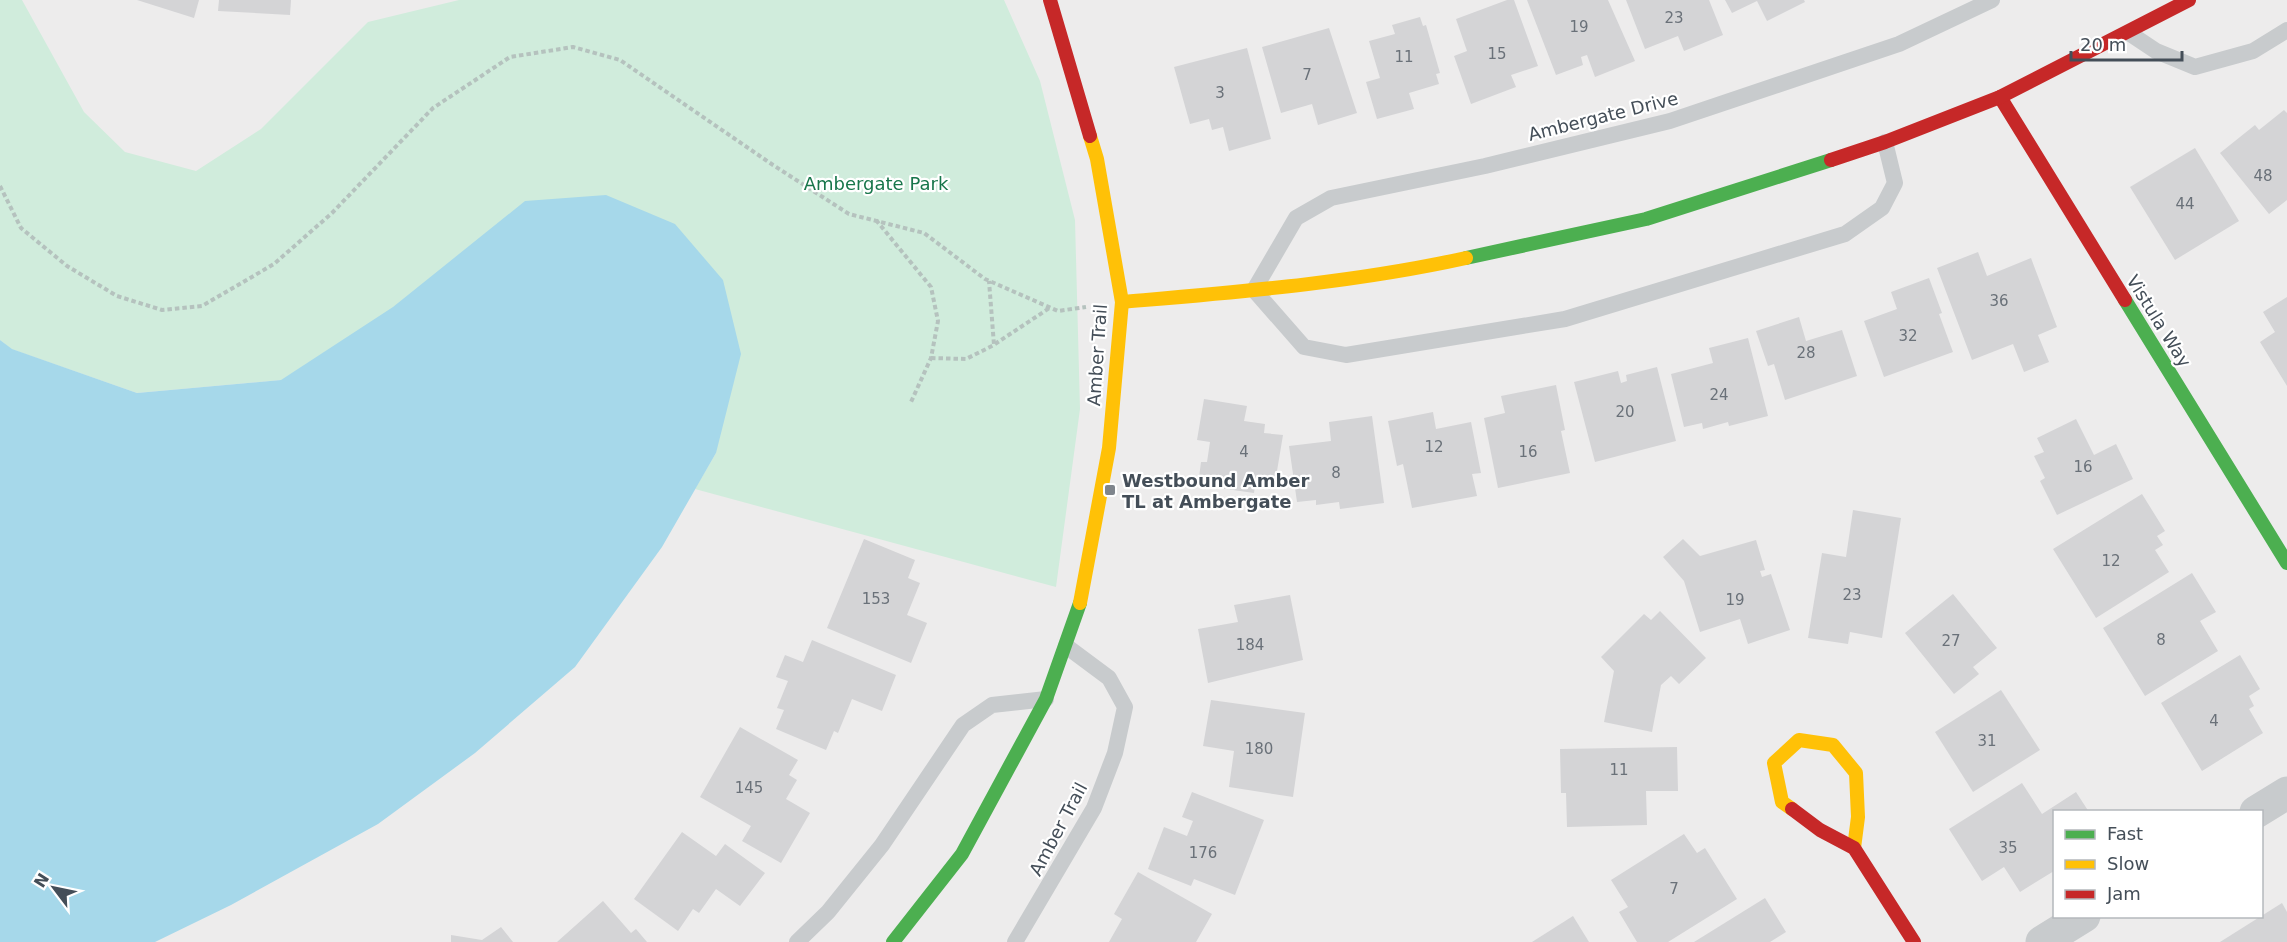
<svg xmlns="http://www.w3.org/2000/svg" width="2287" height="942" viewBox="0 0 2287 942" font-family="'DejaVu Sans',sans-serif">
<rect width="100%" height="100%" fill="#edecec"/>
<polygon fill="#d0ecdc" points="0,0 22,0 84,112 125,152 196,171 261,129 368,22 459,0 1004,0 1040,81 1075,220 1080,409 1056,587 695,489 716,453 393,308 282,380 137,393 11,349 0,340"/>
<polygon fill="#a6d8ea" points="606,195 675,224 723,280 741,354 716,453 662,547 575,667 475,753 378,824 231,905 155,942 0,942 0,340 12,349 137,393 281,380 393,307 525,201"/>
<g fill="#d4d4d6">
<polygon points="137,0 199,0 194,18"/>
<polygon points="219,0 291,0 290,15 218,11"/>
<polygon points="1507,0 1514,0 1538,66 1511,75 1516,87 1471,104 1454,56 1467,51 1456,19"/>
<polygon points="1527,0 1608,0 1635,61 1595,77 1587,55 1581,57 1583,65 1556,75"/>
<polygon points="1626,0 1709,0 1723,35 1684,51 1678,36 1645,49"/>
<polygon points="1725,0 1804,0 1805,2 1767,21 1757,1 1732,13"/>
<polygon points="1420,17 1423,26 1426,25 1440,73 1436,74 1439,84 1409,93 1414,109 1377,119 1366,82 1380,78 1369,41 1395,34 1392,25"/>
<polygon points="1329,28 1357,113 1318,125 1312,104 1281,113 1262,47"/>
<polygon points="1247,48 1271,139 1229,151 1223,127 1212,130 1209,119 1190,124 1174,67"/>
<polygon points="2284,110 2287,113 2287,200 2269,214 2220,153 2255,125 2259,130"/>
<polygon points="2195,148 2239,221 2175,260 2130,187"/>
<polygon points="1978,252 1987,276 2031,258 2057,327 2038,335 2049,362 2024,372 2013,344 1972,360 1937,268"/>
<polygon points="1929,278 1942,313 1939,314 1953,352 1884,377 1864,321 1897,309 1891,292"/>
<polygon points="2287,297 2287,386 2260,342 2275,332 2263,312"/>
<polygon points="1799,317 1806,341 1842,330 1857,376 1785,400 1774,364 1768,366 1756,331"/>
<polygon points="1748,338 1768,416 1729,426 1728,422 1703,429 1702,423 1684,427 1671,374 1713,363 1709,348"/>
<polygon points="1657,367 1676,441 1595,462 1574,382 1618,371 1621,383 1627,381 1626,375"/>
<polygon points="1556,385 1565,430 1561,431 1570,473 1498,488 1484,418 1505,413 1501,396"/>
<polygon points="1204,399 1247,406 1244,421 1265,424 1264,433 1283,435 1274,489 1255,486 1254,493 1198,485 1201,462 1207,462 1210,442 1197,440"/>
<polygon points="1433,412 1436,429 1471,422 1481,473 1472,474 1477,496 1412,508 1403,464 1397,466 1388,421"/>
<polygon points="1372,416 1384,503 1340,509 1339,502 1316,505 1316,500 1297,502 1289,446 1331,441 1329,422"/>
<polygon points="2076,419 2094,455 2116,444 2133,479 2057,515 2040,481 2045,478 2034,456 2044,452 2037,438"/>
<polygon points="2142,494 2165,531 2157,536 2163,545 2155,550 2169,572 2096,618 2053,549"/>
<polygon points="1853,510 1901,518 1882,638 1850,632 1848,644 1808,638 1822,553 1846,557"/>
<polygon points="864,539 915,560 908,578 920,583 907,615 927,623 911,663 827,628"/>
<polygon points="1683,539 1700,556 1756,540 1765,570 1760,571 1762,577 1771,574 1790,630 1748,644 1740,619 1700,632 1684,581 1663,557"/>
<polygon points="2192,573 2216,612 2200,621 2218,651 2145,696 2103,628"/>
<polygon points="1953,594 1997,648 1973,667 1979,674 1954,694 1905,633"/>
<polygon points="1290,595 1303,660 1208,683 1198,629 1238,622 1234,605"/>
<polygon points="1660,611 1706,658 1679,684 1671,676 1661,685 1652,732 1604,722 1614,671 1601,657 1644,614 1651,620"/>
<polygon points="812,640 896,675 882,711 852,699 838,733 834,731 826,750 776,729 784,710 777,708 788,681 776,677 785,655 803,662"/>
<polygon points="2240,655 2260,689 2249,696 2254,706 2249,709 2263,733 2202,771 2161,703"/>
<polygon points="2001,690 2040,750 1973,792 1935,732"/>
<polygon points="1211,700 1305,713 1293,797 1229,787 1234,751 1203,746"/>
<polygon points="740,727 798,760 789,775 797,780 786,799 810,813 781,863 742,841 751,826 700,797"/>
<polygon points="1677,747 1678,791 1646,791 1647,825 1567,827 1566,793 1561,793 1560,749"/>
<polygon points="2022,783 2042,814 2076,792 2089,812 2054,812 2054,871 2020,892 2004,867 1982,881 1949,829"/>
<polygon points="1192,792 1264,820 1235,895 1194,879 1191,886 1148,869 1164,827 1187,836 1193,821 1182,817"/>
<polygon points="682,832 716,856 725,844 765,873 740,906 716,889 699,913 693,909 678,931 634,899"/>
<polygon points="1684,834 1697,853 1705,848 1737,899 1668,942 1637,942 1619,912 1628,907 1611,880"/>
<polygon points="1138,872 1212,914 1196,942 1109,942 1122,919 1114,914"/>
<polygon points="1765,898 1786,932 1770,942 1694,942"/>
<polygon points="603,901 631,933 636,929 647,942 557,942"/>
<polygon points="2282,903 2287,912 2287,942 2220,942"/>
<polygon points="1573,916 1589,942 1532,942"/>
<polygon points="501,927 513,942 451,942 451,935 482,940"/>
</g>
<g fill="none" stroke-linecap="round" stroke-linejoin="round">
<g stroke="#b5c2be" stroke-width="4" stroke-dasharray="4.5 3" stroke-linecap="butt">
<polyline points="0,186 21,228 67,266 117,296 162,310 202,306 274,264 332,213 433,108 510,57 573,47 620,60 773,165 849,214 924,233 985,279 1058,311 1086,307"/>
<polyline points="876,220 931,287 938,321 931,358 911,402"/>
<polyline points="995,344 1051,307"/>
<polyline points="931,358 966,359 994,345 989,281"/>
</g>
<g stroke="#c8cbcd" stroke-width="16">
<polyline points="2129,33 2156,51 2195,67 2253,51 2287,30"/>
<polyline points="1885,142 1895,183 1882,208 1845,234 1565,319 1346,355 1304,347 1254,290 1296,218 1331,198 1485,166 1670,121 1899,44 1992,0"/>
<polyline points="797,942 828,912 882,845 963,725 992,705 1046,699"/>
<polyline points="1015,942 1094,808 1115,753 1125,707 1109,678 1066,646"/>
</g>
<g stroke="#c8cbcd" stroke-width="33">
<polyline points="2256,812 2287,793"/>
<polyline points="2042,942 2084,916"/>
</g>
<g stroke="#4caf50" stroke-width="14">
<polyline points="1466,258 1646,219 1831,160"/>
<polyline points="2125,300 2287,563"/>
<polyline points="893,942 962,854 1046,699 1080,603"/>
</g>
<g stroke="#ffc107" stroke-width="14">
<path d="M1122 302C1237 292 1353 283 1466 258"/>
<polyline points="1080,603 1109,448 1122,302 1097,159 1090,136"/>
<polyline points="1792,809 1782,802 1774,763 1799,740 1833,745 1856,773 1858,817 1854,848"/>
</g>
<g stroke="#c62828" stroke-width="14">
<polyline points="1050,0 1090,136"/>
<polyline points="2000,97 2125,300"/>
<polyline points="1831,160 1885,142 2000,97 2189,0"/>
<polyline points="1792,809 1820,830 1854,848 1914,942"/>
</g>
</g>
<rect fill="#7f858c" stroke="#fff" stroke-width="2" x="1104" y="484" width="12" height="12" rx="3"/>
<g text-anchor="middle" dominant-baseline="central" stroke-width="4.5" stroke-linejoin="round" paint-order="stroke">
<g font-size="15" fill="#6a7179">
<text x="1674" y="18">23</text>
<text x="1579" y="27">19</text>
<text x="1497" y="54">15</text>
<text x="1404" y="57">11</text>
<text x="1307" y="75">7</text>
<text x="1220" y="93">3</text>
<text x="2263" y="176">48</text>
<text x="2185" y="204">44</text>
<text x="1999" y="301">36</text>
<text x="1908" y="336">32</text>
<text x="1806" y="353">28</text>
<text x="1719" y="395">24</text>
<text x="1625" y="412">20</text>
<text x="1434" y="447">12</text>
<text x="1244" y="452">4</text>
<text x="1528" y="452">16</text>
<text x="2083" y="467">16</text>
<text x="1336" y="473">8</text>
<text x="2111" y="561">12</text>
<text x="1852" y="595">23</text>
<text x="876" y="599">153</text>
<text x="1735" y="600">19</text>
<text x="2161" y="640">8</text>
<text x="1951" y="641">27</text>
<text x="1250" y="645">184</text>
<text x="2214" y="721">4</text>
<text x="1987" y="741">31</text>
<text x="1259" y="749">180</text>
<text x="1619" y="770">11</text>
<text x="749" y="788">145</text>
<text x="2008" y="848">35</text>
<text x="1203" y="853">176</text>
<text x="1674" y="889">7</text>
</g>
<g font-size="18" fill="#444e58" stroke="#fff">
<text transform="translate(1603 116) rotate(-14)">Ambergate Drive</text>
<text transform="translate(2159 321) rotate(58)">Vistula Way</text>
<text transform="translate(1097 355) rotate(-86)">Amber Trail</text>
<text transform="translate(1058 829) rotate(-62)">Amber Trail</text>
</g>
<g font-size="18" fill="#18764b" stroke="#fff">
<text x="876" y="183">Ambergate Park</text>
</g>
<g font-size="18" font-weight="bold" fill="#444e58" stroke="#fff" text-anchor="start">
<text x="1122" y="480">Westbound Amber<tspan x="1122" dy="21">TL at Ambergate</tspan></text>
</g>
</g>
<rect x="2053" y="810" width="210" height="108" fill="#ffffff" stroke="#b4b8bc" stroke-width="1.5"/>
<rect x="2065" y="830" width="30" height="9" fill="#4caf50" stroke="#b4b8bc" stroke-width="1.5"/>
<text x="2107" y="840" font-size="18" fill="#444e58">Fast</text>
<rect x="2065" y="860" width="30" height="9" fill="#ffc107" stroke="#b4b8bc" stroke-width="1.5"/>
<text x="2107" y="870" font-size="18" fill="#444e58">Slow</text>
<rect x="2065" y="890" width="30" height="9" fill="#c62828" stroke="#b4b8bc" stroke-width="1.5"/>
<text x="2107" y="900" font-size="18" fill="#444e58">Jam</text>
<g transform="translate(54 888) rotate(302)" stroke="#ffffff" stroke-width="4.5" paint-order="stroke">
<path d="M0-4.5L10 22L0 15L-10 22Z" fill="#444e58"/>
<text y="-9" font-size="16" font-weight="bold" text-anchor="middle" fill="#444e58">N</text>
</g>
<path d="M2071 51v9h111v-9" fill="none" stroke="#444e58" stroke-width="3"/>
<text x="2080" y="51" font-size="18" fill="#444e58" stroke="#ffffff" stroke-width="4.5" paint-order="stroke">20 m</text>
</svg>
